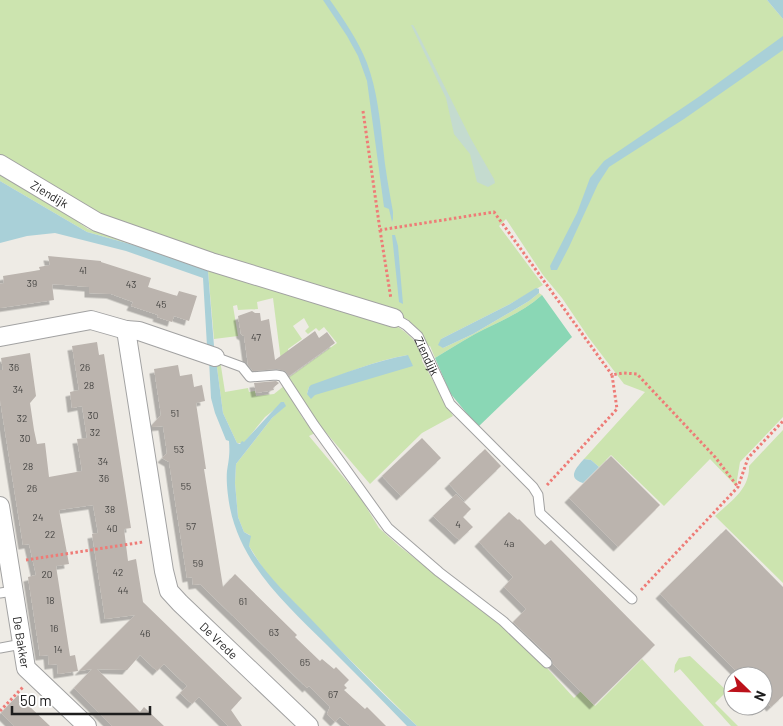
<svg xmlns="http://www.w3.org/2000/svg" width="783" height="726" viewBox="0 0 783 726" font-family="Barlow,sans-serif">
<defs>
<filter id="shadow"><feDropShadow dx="-4.5" dy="4.5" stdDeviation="0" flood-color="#0004"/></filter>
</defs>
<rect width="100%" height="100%" fill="#eeebe5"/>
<g fill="#cce4af" fill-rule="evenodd">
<path d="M0 0H767L783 19V417L740 462 736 486 710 459 664 506 611 455 599 467 591 460 584 459 645 392 624 384 589 338 562 298 543 275 506 219 499 226 543 285 510 304 441 339 443 348 473 334 529 301 539 293 542 295C522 313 498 322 475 334 461 342 448 350 435 358L430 346 427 347 421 332 407 319 112 223 0 158Z"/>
<path d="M0 167 69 207 78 222 88 229 389 321C402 329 423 343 422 361L453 416 422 433 370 484 305 408 300 398 293 401 302 417 315 433 309 436 360 497 379 528 399 546 502 626 546 667 574 698 581 691 595 706 642 659 704 726H417L328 638 266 573 249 546 250 535 244 532 238 517 235 483 236 464 272 418 285 406 284 402 265 417 244 443H237L223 413 216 360H220L225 392 248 388 249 392 255 391 256 396 274 394 284 386V381L337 343 324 327 319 331 316 328 308 334 305 331 309 327 304 318 293 326 302 339 288 349 291 367 282 369 273 298 257 302 258 309 238 310 237 305 233 306 238 336 214 339 208 271 137 246 87 232 0 181ZM408 355 307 394 309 387C342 375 373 361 408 355Z"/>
<path d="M783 430V583L715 516C731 501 750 489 749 466Z"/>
<polygon points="690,656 727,691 715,703 738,726 731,726 680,669 674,673 675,665 679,658"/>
</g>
<polygon fill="#c4dbcf" points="411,25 413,25 416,30 471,139 494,179 495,183 488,187 477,182 470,154 454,134 446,98"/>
<path fill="#8ad7b5" d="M542 295 572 337 478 427 450 393 435 358C448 350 461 342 475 334 498 322 522 313 542 295Z"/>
<g fill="#a9d0d8">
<path d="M323 0H330C344 20 358 40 367 63 377 90 380 119 383 147 385 168 389 190 393 212V219L392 222 389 209 384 207 367 81 358 56 347 36Z"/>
<polygon points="767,0 783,0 783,19"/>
<polygon points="783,36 783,50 684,119 609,167 598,184 569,247 557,270 551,270 550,266 577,213 590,178 604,161 700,96"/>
<polygon points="0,181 87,232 137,246 208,271 214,346 207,346 203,278 126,251 55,233 27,236 0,243"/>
<polygon points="392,235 395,235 398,246 403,304 399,302"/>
<polygon points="536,288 539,289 539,293 529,301 473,334 443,348 438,345 441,339 510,304"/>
<path d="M408 355 413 366 315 395 311 399 307 394 309 387 311 385C343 374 374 361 408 355Z"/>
<path d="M209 360H216L223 413 237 443 240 444 242 441 244 442 281 402H284L286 406 272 418 236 464 235 483 238 517 244 532 251 536 249 546C264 574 288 595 310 618 345 655 380 692 417 726H407C381 699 354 672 327 645 287 605 242 566 230 508 228 497 226 482 227 471 229 459 230 453 229 441L226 440 215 413 211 398Z"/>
<path d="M584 459 591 460 599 467 583 483C566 478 577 467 584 459Z"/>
</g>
<g fill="#bbb4ae" filter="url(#shadow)">
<polygon points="48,256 101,261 101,262 151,278 148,287 177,296 179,291 197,296 189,321 174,316 172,322 157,317 158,315 131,306 133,302 111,294 89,293 89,287 52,284 54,300 0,308 0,284 4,283 3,276 40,270 39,267 50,265"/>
<polygon points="252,311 255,313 260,313 261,321 269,319 275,360 315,331 319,338 327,332 335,343 289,376 285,371 277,369 253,371 248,365 244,336 241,334 238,316"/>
<polygon points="97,342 99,355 104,354 131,528 124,529 128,561 136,559 143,602 242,698 231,710 242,726 228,726 199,697 192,704 180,693 187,686 164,664 157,671 140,655 127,670 97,669 140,712 144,707 164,726 112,726 74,688 92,669 79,671 135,615 105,619 92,534 98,533 93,505 59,510 69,564 56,566 70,656 75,655 78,671 58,674 57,664 49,665 48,655 40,656 28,577 36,575 29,544 23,545 0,400 0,370 3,370 1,358 30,353 36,396 30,403 34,430 37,444 45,443 49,477 82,471 77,439 87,438 82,406 72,408 70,392 79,390 72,346"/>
<polygon points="178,365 180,376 192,374 194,387 202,385 205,401 196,403 206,469 204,469 223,587 235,574 297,635 295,637 320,661 322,659 334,669 336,667 349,680 344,685 347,688 344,690 365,709 367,707 386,726 350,726 340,717 335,722 327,714 330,707 309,686 307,688 200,584 193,585 192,577 187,578 169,462 162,458 167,453 163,426 152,427 152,425 161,415 154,369"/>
<polygon points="276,381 279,383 273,388 274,390 256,393 254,383"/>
<polygon points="422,438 441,458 401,496 382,476"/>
<polygon points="485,449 501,466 465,501 449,484"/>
<polygon points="611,456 660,505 618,547 569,498"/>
<polygon points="456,494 471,509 463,517 473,527 459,540 433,516"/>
<polygon points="509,512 518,520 519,519 545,545 551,540 655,645 594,705 553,664 551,658 513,622 526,609 504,587 513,577 479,542"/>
<polygon points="726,529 783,587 783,696 771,707 763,698 763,676 741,676 660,594"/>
<polygon points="18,695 29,706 50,726 14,726 1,713"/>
</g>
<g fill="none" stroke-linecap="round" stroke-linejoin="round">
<g stroke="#a2a2a2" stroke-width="11">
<g id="lane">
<path id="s1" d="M394 318 406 325 418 336 450 404 533 487 538 495 540 513 632 599"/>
<polyline points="215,357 242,367 250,377 276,375 282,376 314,425 388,528 439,572 503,621 547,663"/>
<polyline points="0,593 13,591"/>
<polyline points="0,648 22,644"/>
</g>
</g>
<g stroke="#a2a2a2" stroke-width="20">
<g id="street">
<path id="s2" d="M0 164 97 222 211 262 394 318"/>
<polyline points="126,330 139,331 215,357"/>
<path id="s3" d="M0 337 91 320 126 330 164 571 169 591 180 603 309 726"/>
<path id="s4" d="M0 506 26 668 87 726"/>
</g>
</g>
<g stroke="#ee7c77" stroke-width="3" stroke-dasharray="2.5 2.5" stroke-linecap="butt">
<polyline points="363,111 380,230 494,212 612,375"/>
<polyline points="380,230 391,299"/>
<polyline points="547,485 617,409 612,375 623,373 637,374 715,457 738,487"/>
<polyline points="26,560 143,542"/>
<polyline points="641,590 738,487 748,458 783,421"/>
<polyline points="0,711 23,687"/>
</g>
<use href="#lane" stroke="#fff" stroke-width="9"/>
<use href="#street" stroke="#fff" stroke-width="18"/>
</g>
<g text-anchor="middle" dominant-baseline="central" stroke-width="4" stroke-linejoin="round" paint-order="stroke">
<g font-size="10" fill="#454442">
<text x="83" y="270">41</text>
<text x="32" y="283">39</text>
<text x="131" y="284">43</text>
<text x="161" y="304">45</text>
<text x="256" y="337">47</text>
<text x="14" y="367">36</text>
<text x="85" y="367">26</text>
<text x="89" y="385">28</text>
<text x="18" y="389">34</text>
<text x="175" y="413">51</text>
<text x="93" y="415">30</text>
<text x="22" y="418">32</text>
<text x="95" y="432">32</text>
<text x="25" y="438">30</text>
<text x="179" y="449">53</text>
<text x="103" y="461">34</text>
<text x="28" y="466">28</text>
<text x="104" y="478">36</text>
<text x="186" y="486">55</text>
<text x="32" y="488">26</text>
<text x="110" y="509">38</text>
<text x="38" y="517">24</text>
<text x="458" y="524">4</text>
<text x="191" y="526">57</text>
<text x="112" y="528">40</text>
<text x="50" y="534">22</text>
<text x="509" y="543">4a</text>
<text x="198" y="563">59</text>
<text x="118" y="572">42</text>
<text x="47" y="574">20</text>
<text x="123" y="590">44</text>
<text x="50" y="600">18</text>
<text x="243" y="601">61</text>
<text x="54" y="628">16</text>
<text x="274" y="632">63</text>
<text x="145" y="633">46</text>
<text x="58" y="649">14</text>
<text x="305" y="662">65</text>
<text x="333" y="694">67</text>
</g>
<g font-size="12" fill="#1e1e1e" stroke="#fff">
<text stroke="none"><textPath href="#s2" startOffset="58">Ziendijk</textPath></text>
<text stroke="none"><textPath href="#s1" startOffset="52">Ziendijk</textPath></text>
<text stroke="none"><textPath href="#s4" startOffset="138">De Bakker</textPath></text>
<text stroke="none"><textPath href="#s3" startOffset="464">De Vrede</textPath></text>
</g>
</g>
<g transform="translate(748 691) rotate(113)"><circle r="24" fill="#ffffff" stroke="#a5a5a5"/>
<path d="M0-4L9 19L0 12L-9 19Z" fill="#bc111a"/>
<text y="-8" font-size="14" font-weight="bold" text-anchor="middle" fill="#1e1e1e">N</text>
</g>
<path d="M12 706v8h138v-8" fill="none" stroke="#1e1e1e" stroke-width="2.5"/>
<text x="20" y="706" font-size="15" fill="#1e1e1e" stroke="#ffffff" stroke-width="4" paint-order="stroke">50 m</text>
</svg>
